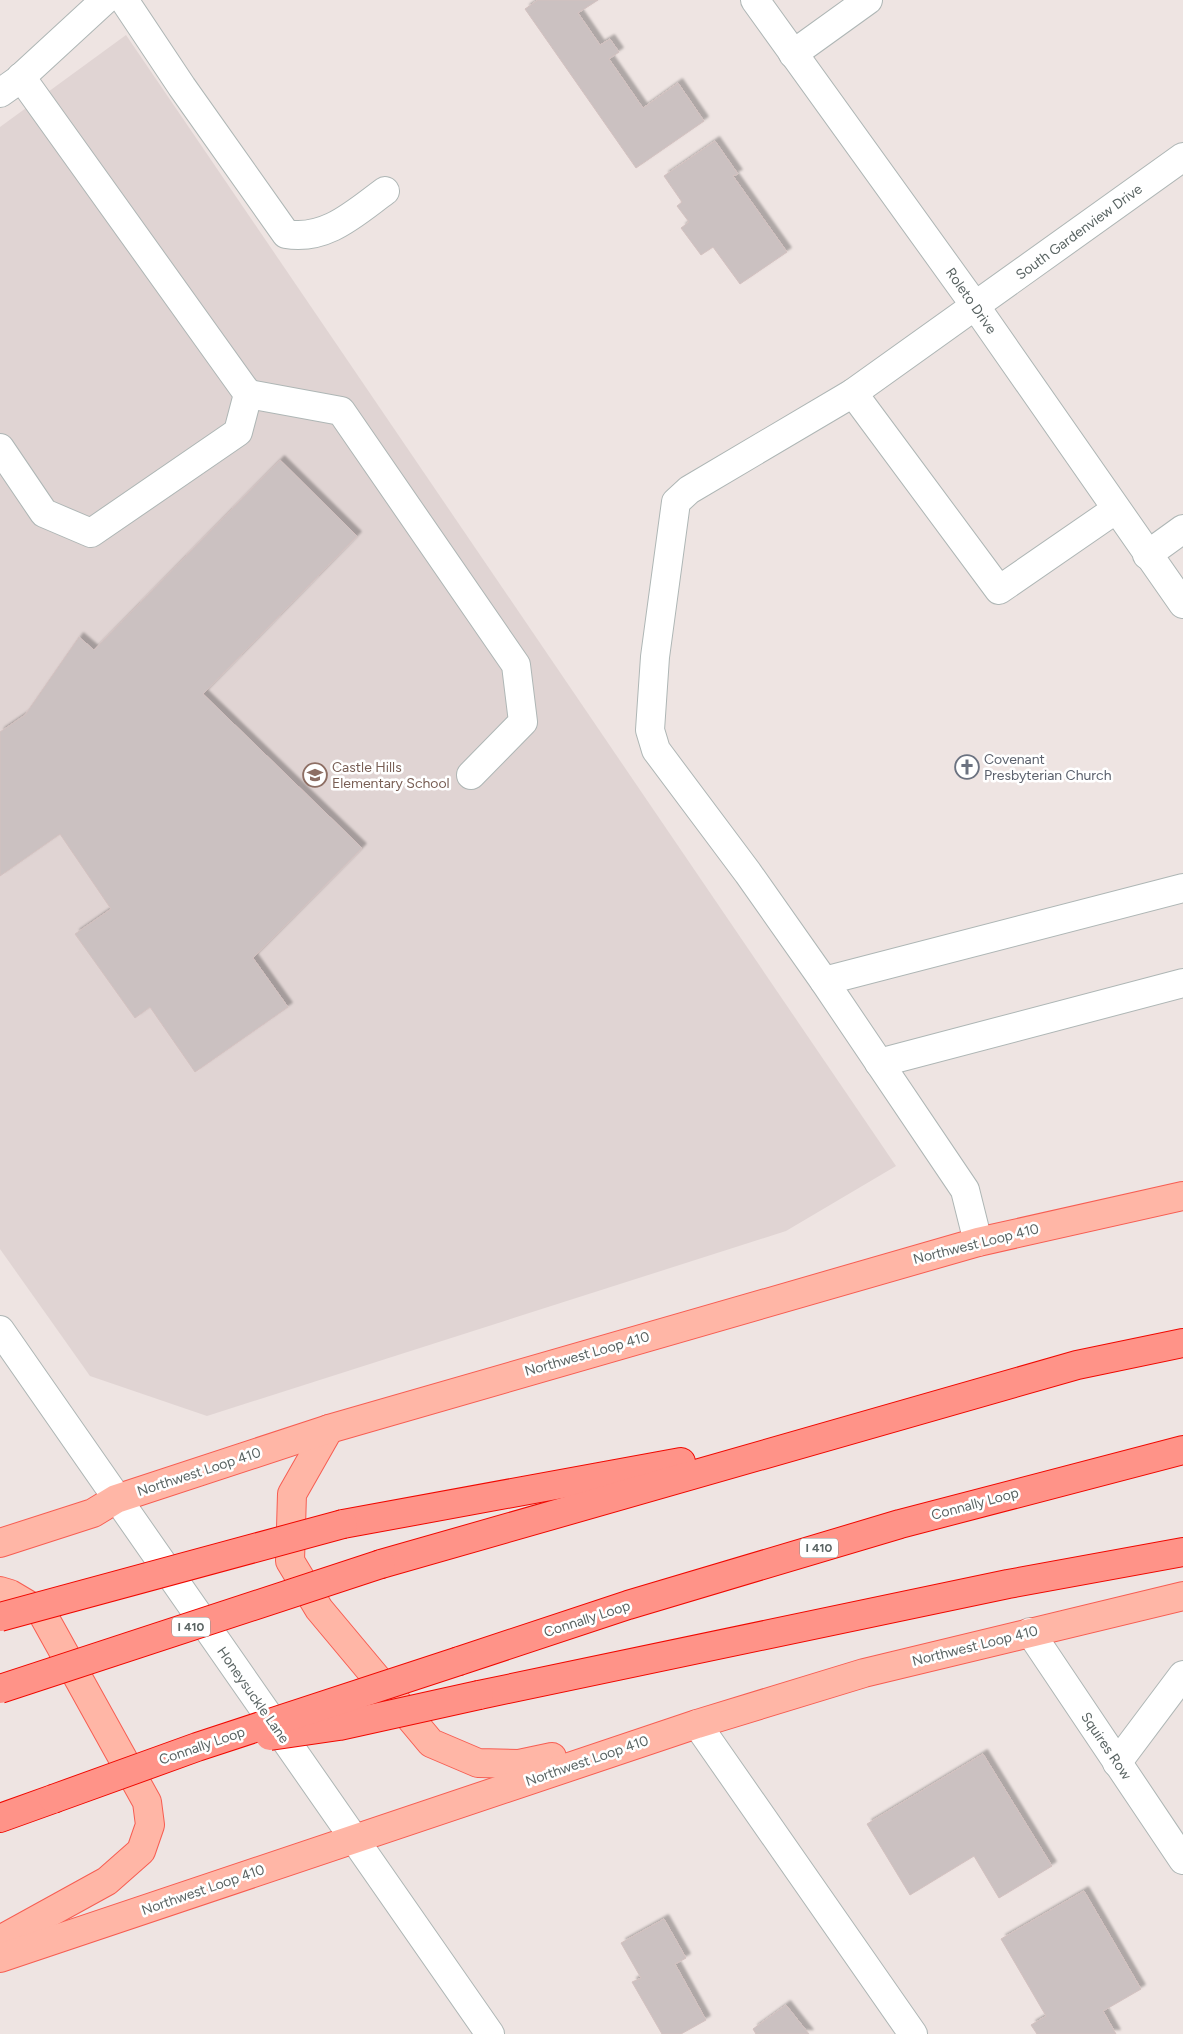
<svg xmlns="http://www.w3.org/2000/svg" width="1183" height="2034" viewBox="0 0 1183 2034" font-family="Figtree,sans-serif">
<defs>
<filter id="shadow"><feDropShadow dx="4.5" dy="-4.5" stdDeviation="1" flood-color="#0004"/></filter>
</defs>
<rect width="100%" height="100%" fill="#eee4e2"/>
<polygon fill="#e0d4d3" points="126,35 896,1166 786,1231 207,1416 90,1376 0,1249 0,127"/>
<g fill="#cbc1c1" stroke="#d3c1c0" filter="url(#shadow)">
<polygon points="538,0 598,0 578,13 600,45 610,39 619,52 609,59 643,108 678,83 704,121 636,168 525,9"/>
<polygon points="715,141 738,174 733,176 787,252 740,284 713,247 701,255 681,228 689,222 677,206 682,202 664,176"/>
<polygon points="280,460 357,536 203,694 362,848 253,958 288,1007 195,1072 150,1007 135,1018 75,934 111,909 60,834 0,876 0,732 25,715 79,637 94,650"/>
<polygon points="983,1754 1052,1866 999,1898 974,1856 910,1895 867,1824"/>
<polygon points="1084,1891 1141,1989 1103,2011 1116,2034 1037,2034 1031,2025 1046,2016 1001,1939"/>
<polygon points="664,1919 686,1958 675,1964 706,2020 681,2034 662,2034 632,1982 641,1978 621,1943"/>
<polygon points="786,2005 809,2034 756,2034 753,2029"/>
</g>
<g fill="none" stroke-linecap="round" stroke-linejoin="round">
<g stroke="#aeb6b5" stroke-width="30">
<g id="minor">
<path d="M124 0 182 87 286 234C326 241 355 213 385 191"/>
<polyline points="755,0 976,307 1183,604"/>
<polyline points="793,54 868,0"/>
<polyline points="0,93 17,81 105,0"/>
<polyline points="248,394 341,411 516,665 523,722 471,775"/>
<polyline points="0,448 44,513 91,533 238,432 248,394 21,77"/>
<polyline points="1115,510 999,590 853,393 1183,157"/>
<polyline points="1147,555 1183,529"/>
<polyline points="824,981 748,873 656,750 650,730 655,657 676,502 689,490 853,393"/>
<polyline points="879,1063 1183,983"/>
<polyline points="978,1242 965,1190 824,981 1183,888"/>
<polyline points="0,1330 490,2034"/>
<polyline points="1030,1632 1183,1860"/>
<polyline points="697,1724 913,2034"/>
<polyline points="1117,1763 1183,1675"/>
</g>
</g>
<g stroke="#f75d52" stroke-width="30">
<g id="major">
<polyline points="329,1429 292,1494 290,1561 319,1609 431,1743 478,1763 519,1764 552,1757"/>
<polyline points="0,1543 93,1513 116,1499 329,1429 978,1242 1183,1196"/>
<polyline points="0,1591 10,1594 42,1613 147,1802 150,1825 141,1851 107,1881 0,1940"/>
<polyline points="0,1958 697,1724 864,1673 1183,1596"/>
</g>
</g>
<g stroke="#f00800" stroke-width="30">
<g id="highway">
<polyline points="343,1524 681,1462"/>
<polyline points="381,1564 1077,1365 1183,1343"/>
<polyline points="459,1661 628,1605 900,1524 1183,1450"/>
<polyline points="479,1695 1008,1584 1183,1552"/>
<polyline points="0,1818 53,1799"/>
</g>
</g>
<use href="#minor" stroke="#fff" stroke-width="28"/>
<use href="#major" stroke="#ffb6a6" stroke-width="28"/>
<use href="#highway" stroke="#ff9388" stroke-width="28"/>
<g stroke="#f00800" stroke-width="30" stroke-linecap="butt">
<g id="highway-bridge">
<polyline points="0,1617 343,1524"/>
<polyline points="0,1689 381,1564"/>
<polyline points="270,1736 339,1726 479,1695"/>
<polyline points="53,1799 197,1747 459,1661"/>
</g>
</g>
<use href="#highway-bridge" stroke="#ff9388" stroke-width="28"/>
</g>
<defs>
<g id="church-ring" transform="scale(1.25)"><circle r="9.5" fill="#fff" stroke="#6b7280" stroke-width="1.5"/><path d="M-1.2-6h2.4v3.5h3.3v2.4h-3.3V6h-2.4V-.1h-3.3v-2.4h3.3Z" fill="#6b7280"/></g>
<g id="school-ring" transform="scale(1.25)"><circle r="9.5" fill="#fff" stroke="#8d6e63" stroke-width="1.5"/><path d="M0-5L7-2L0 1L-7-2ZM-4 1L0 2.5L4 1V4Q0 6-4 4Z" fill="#8d6e63"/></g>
</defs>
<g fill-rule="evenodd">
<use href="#church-ring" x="967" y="767"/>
<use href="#school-ring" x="315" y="775"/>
</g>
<g text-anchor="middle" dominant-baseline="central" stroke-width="5" stroke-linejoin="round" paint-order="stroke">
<g fill="#fff" stroke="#8c9292" stroke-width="1">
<rect x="800" y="1538.5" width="38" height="19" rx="4"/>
<rect x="172" y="1617.5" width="38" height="19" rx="4"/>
</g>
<g font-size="12" font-weight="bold" fill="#5a6463">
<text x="819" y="1548">I 410</text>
<text x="191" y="1627">I 410</text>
</g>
<g font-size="14" fill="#5a6463" stroke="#fff">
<text transform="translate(1079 232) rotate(-36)">South Gardenview Drive</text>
<text transform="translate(971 301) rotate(55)">Roleto Drive</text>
<text transform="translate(976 1244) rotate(-14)">Northwest Loop 410</text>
<text transform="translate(587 1354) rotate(-16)">Northwest Loop 410</text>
<text transform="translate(199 1472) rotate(-18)">Northwest Loop 410</text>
<text transform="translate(975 1504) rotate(-15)">Connally Loop</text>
<text transform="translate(587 1619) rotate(-18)">Connally Loop</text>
<text transform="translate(975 1646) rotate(-14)">Northwest Loop 410</text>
<text transform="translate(253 1695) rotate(55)">Honeysuckle Lane</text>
<text transform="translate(202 1746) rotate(-19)">Connally Loop</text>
<text transform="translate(1106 1746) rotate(56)">Squires Row</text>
<text transform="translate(587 1761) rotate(-19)">Northwest Loop 410</text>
<text transform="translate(203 1890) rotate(-19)">Northwest Loop 410</text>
</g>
<g font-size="14" fill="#5b616d" stroke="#fff" text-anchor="start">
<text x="984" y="759">Covenant<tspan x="984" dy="16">Presbyterian Church</tspan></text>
</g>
<g font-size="14" fill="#785e54" stroke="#fff" text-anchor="start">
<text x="332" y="767">Castle Hills<tspan x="332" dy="16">Elementary School</tspan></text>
</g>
</g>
</svg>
